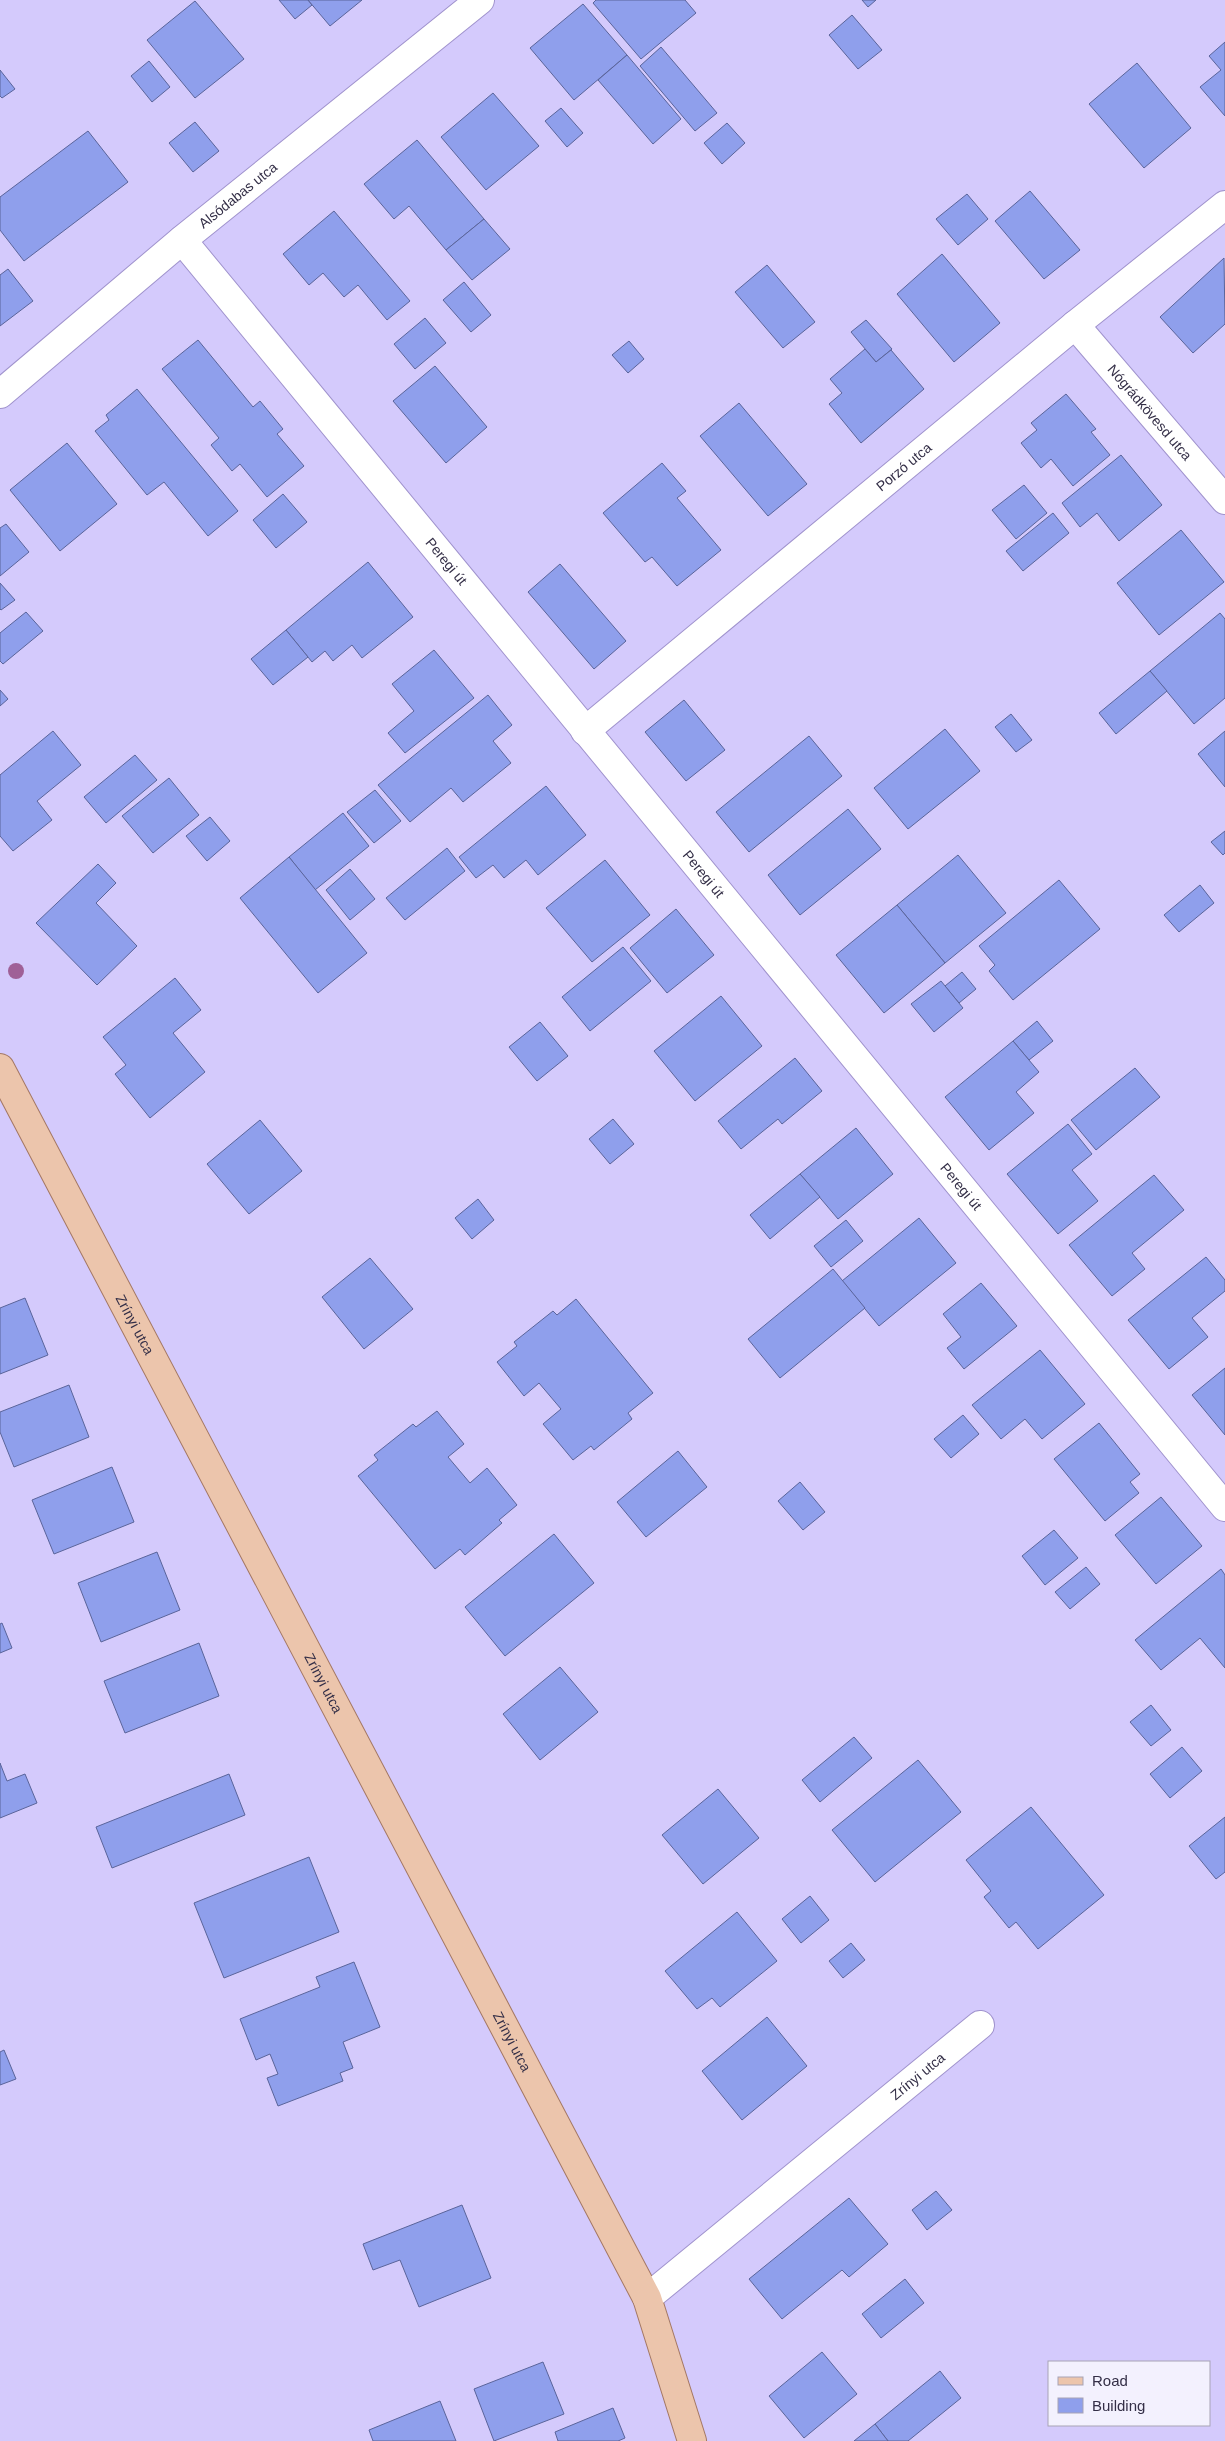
<svg xmlns="http://www.w3.org/2000/svg" width="1225" height="2441" viewBox="0 0 1225 2441" font-family="Arial,sans-serif">
<rect width="100%" height="100%" fill="#d4cafc"/>
<g fill="#8f9fec" stroke="#5a649a">
<polygon points="279,0 308,0 312,5 295,19"/>
<polygon points="308,0 362,0 330,26"/>
<polygon points="596,0 685,0 696,13 641,59 593,3"/>
<polygon points="862,0 876,0 868,7"/>
<polygon points="195,1 244,59 195,98 147,40"/>
<polygon points="583,4 627,55 574,100 530,48"/>
<polygon points="852,15 882,50 858,69 829,35"/>
<polygon points="1225,42 1225,116 1200,87 1221,70 1209,56"/>
<polygon points="661,47 717,113 695,131 640,66"/>
<polygon points="627,55 681,119 653,144 598,80"/>
<polygon points="149,61 170,87 152,102 131,76"/>
<polygon points="1137,63 1191,128 1144,168 1089,104"/>
<polygon points="0,70 15,89 2,98 0,96"/>
<polygon points="493,93 539,146 486,190 441,137"/>
<polygon points="561,108 583,133 567,147 545,121"/>
<polygon points="195,122 219,151 193,172 169,143"/>
<polygon points="727,123 745,143 722,164 704,143"/>
<polygon points="88,131 128,182 24,261 0,230 0,197"/>
<polygon points="417,140 484,219 446,250 409,206 394,219 364,184"/>
<polygon points="1030,191 1080,250 1044,279 995,221"/>
<polygon points="967,194 988,219 958,245 936,219"/>
<polygon points="334,211 410,301 387,320 358,285 344,297 323,273 309,285 283,254"/>
<polygon points="484,219 510,249 472,280 446,250"/>
<polygon points="942,254 1000,323 954,362 897,294"/>
<polygon points="1224,258 1225,324 1193,353 1160,317"/>
<polygon points="767,265 815,322 783,348 735,292"/>
<polygon points="8,269 33,301 0,326 0,275"/>
<polygon points="464,282 491,315 471,332 443,300"/>
<polygon points="425,318 446,343 415,369 394,344"/>
<polygon points="866,320 892,349 876,362 851,332"/>
<polygon points="198,340 253,407 260,401 283,429 277,434 304,466 267,497 240,464 232,471 211,445 219,438 162,369"/>
<polygon points="629,341 644,359 628,373 612,355"/>
<polygon points="865,349 876,362 891,350 924,389 861,443 829,404 842,393 830,379"/>
<polygon points="435,366 487,427 446,463 393,401"/>
<polygon points="137,389 238,511 208,536 164,482 147,495 95,431 109,420 106,415"/>
<polygon points="1066,394 1096,429 1091,432 1110,455 1073,486 1051,459 1041,468 1021,443 1037,430 1031,423"/>
<polygon points="739,403 807,484 768,516 700,436"/>
<polygon points="67,443 117,504 60,551 10,490"/>
<polygon points="1121,455 1162,505 1119,541 1097,513 1080,527 1062,503"/>
<polygon points="662,463 686,491 677,498 721,550 677,586 652,557 645,562 603,513"/>
<polygon points="1024,485 1047,513 1016,539 992,510"/>
<polygon points="283,494 307,522 276,548 253,520"/>
<polygon points="1053,513 1069,533 1023,571 1006,551"/>
<polygon points="6,524 29,552 0,576 0,528"/>
<polygon points="1181,530 1224,582 1159,635 1117,583"/>
<polygon points="368,562 413,617 362,658 352,645 333,661 325,651 312,662 286,630"/>
<polygon points="560,564 626,641 594,669 528,592"/>
<polygon points="0,583 15,600 1,610 0,609"/>
<polygon points="26,612 43,631 3,664 0,661 0,633"/>
<polygon points="1220,613 1225,619 1225,698 1194,724 1150,671"/>
<polygon points="286,630 308,657 273,685 251,659"/>
<polygon points="434,650 474,698 405,753 388,733 414,711 392,684"/>
<polygon points="1150,671 1167,691 1116,734 1099,713"/>
<polygon points="0,690 8,699 0,706"/>
<polygon points="488,695 512,725 493,741 511,763 463,802 451,788 410,822 378,785"/>
<polygon points="684,700 725,750 686,781 645,732"/>
<polygon points="1011,714 1032,740 1016,752 995,727"/>
<polygon points="945,729 980,771 908,829 874,788"/>
<polygon points="53,731 81,765 37,801 52,820 13,851 0,836 0,775"/>
<polygon points="1225,731 1225,787 1198,754"/>
<polygon points="809,736 842,776 749,852 716,812"/>
<polygon points="135,755 157,780 106,823 84,797"/>
<polygon points="169,778 199,815 153,853 122,816"/>
<polygon points="546,786 586,835 538,875 526,860 504,878 493,865 476,878 459,857"/>
<polygon points="375,790 401,821 374,843 347,812"/>
<polygon points="848,809 881,849 800,915 768,875"/>
<polygon points="343,813 369,846 315,890 289,857"/>
<polygon points="210,817 230,841 207,861 186,836"/>
<polygon points="1225,831 1225,853 1223,855 1211,842"/>
<polygon points="447,848 465,871 405,920 386,898"/>
<polygon points="958,855 1006,913 945,963 897,905"/>
<polygon points="289,857 367,953 318,993 240,898"/>
<polygon points="605,860 650,915 592,962 546,908"/>
<polygon points="98,864 116,883 96,903 137,946 97,985 36,923"/>
<polygon points="350,869 375,899 350,920 326,890"/>
<polygon points="1059,880 1100,929 1013,1000 989,971 995,965 979,946"/>
<polygon points="1200,885 1214,903 1179,932 1164,915"/>
<polygon points="897,905 945,963 884,1013 836,955"/>
<polygon points="676,909 714,955 667,993 630,948"/>
<polygon points="623,947 651,981 590,1031 562,997"/>
<polygon points="962,972 976,989 959,1003 945,986"/>
<polygon points="175,978 201,1010 173,1033 205,1072 150,1118 115,1074 126,1065 103,1037"/>
<polygon points="941,981 963,1008 934,1032 911,1004"/>
<polygon points="721,996 762,1046 695,1101 654,1051"/>
<polygon points="1037,1021 1053,1041 1029,1060 1013,1041"/>
<polygon points="540,1022 568,1056 537,1081 509,1047"/>
<polygon points="1013,1041 1039,1072 1016,1092 1034,1113 989,1150 945,1097"/>
<polygon points="795,1058 822,1091 782,1124 778,1119 741,1149 718,1121"/>
<polygon points="1135,1068 1160,1097 1096,1150 1071,1120"/>
<polygon points="613,1119 634,1144 610,1164 589,1139"/>
<polygon points="260,1120 302,1171 249,1214 207,1164"/>
<polygon points="1068,1124 1092,1154 1072,1170 1098,1201 1058,1234 1007,1174"/>
<polygon points="856,1128 893,1174 838,1219 800,1174"/>
<polygon points="800,1174 820,1197 770,1239 750,1215"/>
<polygon points="1154,1175 1184,1210 1132,1253 1145,1269 1112,1296 1069,1245"/>
<polygon points="478,1199 494,1220 472,1239 455,1218"/>
<polygon points="919,1218 956,1263 879,1326 842,1281"/>
<polygon points="846,1220 863,1241 831,1267 814,1246"/>
<polygon points="1206,1257 1225,1280 1225,1291 1192,1318 1208,1337 1169,1369 1128,1320"/>
<polygon points="370,1258 413,1309 364,1349 322,1297"/>
<polygon points="833,1269 865,1308 780,1378 748,1339"/>
<polygon points="981,1283 1017,1326 964,1369 947,1348 961,1337 943,1314"/>
<polygon points="25,1298 48,1355 0,1374 0,1308"/>
<polygon points="576,1299 653,1393 628,1413 632,1419 594,1450 591,1446 573,1460 543,1424 561,1409 539,1383 524,1396 497,1362 517,1346 514,1342 553,1311 557,1315"/>
<polygon points="1040,1350 1085,1404 1042,1439 1025,1419 1001,1439 972,1405"/>
<polygon points="1225,1368 1225,1435 1192,1395"/>
<polygon points="69,1385 89,1437 14,1467 0,1432 0,1412"/>
<polygon points="437,1411 464,1444 448,1457 470,1483 487,1468 517,1505 499,1520 502,1523 465,1555 460,1549 435,1569 358,1476 378,1460 374,1455 413,1424 416,1427"/>
<polygon points="963,1415 979,1434 951,1458 934,1439"/>
<polygon points="1099,1423 1140,1474 1130,1482 1139,1493 1105,1521 1054,1459"/>
<polygon points="678,1451 707,1487 646,1537 617,1502"/>
<polygon points="112,1467 134,1522 54,1554 32,1500"/>
<polygon points="800,1482 825,1512 803,1530 778,1501"/>
<polygon points="1161,1497 1202,1546 1156,1584 1115,1535"/>
<polygon points="1054,1530 1078,1558 1045,1585 1022,1556"/>
<polygon points="554,1534 594,1583 505,1656 465,1607"/>
<polygon points="157,1552 180,1610 101,1642 78,1583"/>
<polygon points="1086,1567 1100,1584 1070,1609 1055,1592"/>
<polygon points="1221,1569 1225,1575 1225,1668 1200,1638 1161,1670 1135,1640"/>
<polygon points="2,1623 12,1648 0,1653 0,1624"/>
<polygon points="199,1643 219,1696 125,1733 104,1681"/>
<polygon points="560,1667 598,1712 540,1760 503,1714"/>
<polygon points="1151,1705 1171,1730 1151,1746 1130,1722"/>
<polygon points="854,1737 872,1758 820,1802 802,1780"/>
<polygon points="1182,1747 1202,1771 1170,1798 1150,1774"/>
<polygon points="918,1760 961,1812 875,1882 832,1830"/>
<polygon points="0,1763 7,1781 25,1774 37,1803 0,1818"/>
<polygon points="229,1774 245,1815 112,1868 96,1827"/>
<polygon points="718,1789 759,1838 703,1884 662,1835"/>
<polygon points="1031,1807 1104,1895 1038,1949 1016,1922 1009,1928 984,1897 991,1891 966,1860"/>
<polygon points="1225,1817 1225,1872 1216,1879 1189,1846"/>
<polygon points="309,1857 339,1932 224,1978 194,1903"/>
<polygon points="810,1896 829,1920 801,1943 782,1919"/>
<polygon points="737,1912 777,1961 720,2007 712,1998 697,2009 665,1971"/>
<polygon points="851,1943 865,1960 843,1978 829,1961"/>
<polygon points="354,1962 380,2027 343,2042 353,2068 340,2073 343,2081 278,2106 267,2078 278,2074 270,2054 256,2060 240,2019 320,1987 316,1977"/>
<polygon points="767,2017 807,2066 742,2120 702,2071"/>
<polygon points="4,2050 16,2079 0,2085 0,2052"/>
<polygon points="936,2191 952,2210 927,2230 912,2210"/>
<polygon points="849,2198 888,2244 849,2277 842,2270 782,2319 749,2279"/>
<polygon points="462,2205 491,2278 419,2307 400,2260 373,2270 363,2244"/>
<polygon points="905,2279 924,2303 881,2338 862,2314"/>
<polygon points="822,2352 857,2394 804,2438 769,2396"/>
<polygon points="543,2362 564,2414 494,2441 474,2389"/>
<polygon points="940,2371 961,2398 908,2441 888,2441 875,2424"/>
<polygon points="440,2401 456,2441 373,2441 369,2430"/>
<polygon points="613,2408 625,2438 618,2441 558,2441 555,2432"/>
<polygon points="875,2424 888,2441 854,2441"/>
</g>
<g fill="none" stroke-linecap="round" stroke-linejoin="round">
<g stroke="#a093cd" stroke-width="30">
<g id="minor">
<path id="s1" d="M182 240 1225 1507"/>
<path id="s2" d="M1075 325 1225 500"/>
<path id="s3" d="M0 394 182 240 480 0"/>
<path id="s4" d="M585 731 1075 325 1225 205"/>
<path id="s5" d="M647 2298 980 2025"/>
</g>
</g>
<g stroke="#a47864" stroke-width="30">
<g id="major">
<path id="s6" d="M0 1068 647 2298 692 2441"/>
</g>
</g>
<use href="#minor" stroke="#fff" stroke-width="28"/>
<use href="#major" stroke="#ecc5ac" stroke-width="28"/>
</g>
<circle fill="#9f6097" cx="16" cy="971" r="8"/>
<g text-anchor="middle" dominant-baseline="central" stroke-width="4" stroke-linejoin="round" paint-order="stroke">
<g font-size="14" fill="#342f47" stroke="#f3f1fe">
<text stroke="none"><textPath href="#s3" startOffset="310">Alsódabas utca</textPath></text>
<text stroke="none"><textPath href="#s2" startOffset="115">Nógrádkövesd utca</textPath></text>
<text stroke="none"><textPath href="#s4" startOffset="414">Porzó utca</textPath></text>
<text stroke="none"><textPath href="#s1" startOffset="416">Peregi út</textPath></text>
<text stroke="none"><textPath href="#s1" startOffset="821">Peregi út</textPath></text>
<text stroke="none"><textPath href="#s1" startOffset="1226">Peregi út</textPath></text>
<text stroke="none"><textPath href="#s6" startOffset="290">Zrínyi utca</textPath></text>
<text stroke="none"><textPath href="#s6" startOffset="695">Zrínyi utca</textPath></text>
<text stroke="none"><textPath href="#s6" startOffset="1100">Zrínyi utca</textPath></text>
<text stroke="none"><textPath href="#s5" startOffset="350">Zrínyi utca</textPath></text>
</g>
</g>
<rect x="1048" y="2361" width="162" height="65" fill="#f3f1fe" stroke="#a7a3b5"/>
<rect x="1058" y="2377" width="25" height="8" fill="#ecc5ac" stroke="#a7a3b5"/>
<text x="1092" y="2386" font-size="15" fill="#342f47">Road</text>
<rect x="1058" y="2398" width="25" height="15" fill="#8f9fec" stroke="#a7a3b5"/>
<text x="1092" y="2411" font-size="15" fill="#342f47">Building</text>
</svg>
